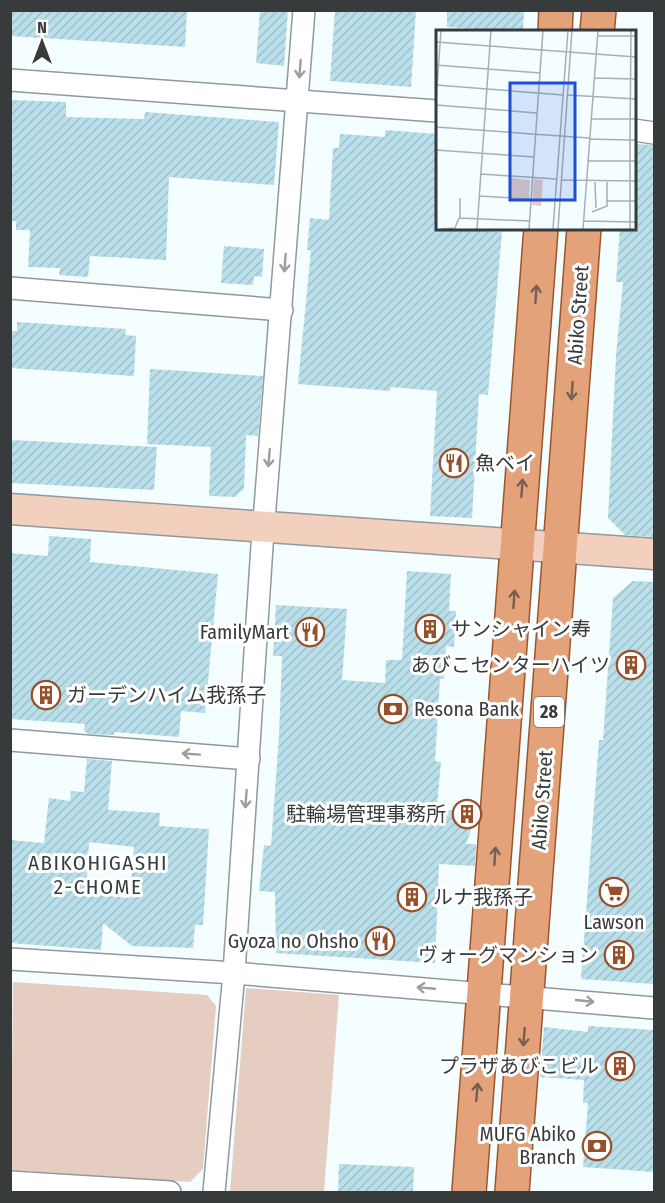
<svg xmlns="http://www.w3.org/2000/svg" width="665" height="1203" viewBox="0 0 665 1203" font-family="'Fira Sans Condensed','Noto Sans JP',sans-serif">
<defs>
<pattern id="building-hatch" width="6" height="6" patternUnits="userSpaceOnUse" patternTransform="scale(1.5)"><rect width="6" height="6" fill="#b9dfea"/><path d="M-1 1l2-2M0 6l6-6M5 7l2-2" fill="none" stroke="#a0c0ca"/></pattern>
</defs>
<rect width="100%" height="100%" fill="#f4fdff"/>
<g fill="#e6cdc1">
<polygon points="13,982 207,995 216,1006 203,1169 190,1182 11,1170"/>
<polygon points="246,988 339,995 324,1192 230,1192"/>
</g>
<g fill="url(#building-hatch)" fill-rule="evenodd">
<polygon points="10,10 187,10 185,47 10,36"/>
<polygon points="260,10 288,10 284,66 256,63"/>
<polygon points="335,10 416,10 411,87 330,81"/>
<polygon points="447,10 524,10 523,32 447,27"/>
<polygon points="10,100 66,102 66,117 144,119 145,112 279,122 274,185 169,177 166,260 90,256 88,277 59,275 60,268 28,267 30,230 16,230 16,221 10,221"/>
<polygon points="385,130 437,134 437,228 502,232 488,395 479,394 472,518 430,516 437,391 391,387 390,391 298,384 311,250 307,250 310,218 329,220 333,148 339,148 340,134 385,137"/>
<polygon points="633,144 654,145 654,537 625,535 608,518 616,356 623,282 616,282 620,228 633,228"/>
<polygon points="224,246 264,249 262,277 254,276 253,285 221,283"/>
<polygon points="17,322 126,329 125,335 136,336 134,376 10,368 10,331 17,331"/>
<polygon points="150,369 263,376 258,436 246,435 244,489 235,497 209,496 211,447 147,444"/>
<polygon points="10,440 157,447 154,490 10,483"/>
<polygon points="49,536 91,539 90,562 218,574 205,713 181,711 179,737 114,732 114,735 89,734 84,731 85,724 10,719 10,553 48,556"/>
<polygon points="407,571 451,574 449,611 456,611 454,647 446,646 444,679 440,679 435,761 441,762 436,816 466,804 479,807 466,844 476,844 475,866 439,864 435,963 276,953 275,892 259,891 264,845 271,846 279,736 282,656 273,656 276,605 347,609 342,680 385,683 386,660 402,660"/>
<polygon points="633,581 654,582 654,984 581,979 599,740 603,740 613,598"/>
<path d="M87 759 112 761 108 810 160 813 159 826 209 829 203 925H195L193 948 132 946 103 923 101 950 10 943V840L44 843 49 798 70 801 71 791 84 792ZM89 842 134 847 130 898 86 894Z"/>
<polygon points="588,1026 654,1030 654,1172 583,1167 588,1103 583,1103 584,1080 540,1077 544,1027 588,1032"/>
<polygon points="339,1164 414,1167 413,1192 338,1192"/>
</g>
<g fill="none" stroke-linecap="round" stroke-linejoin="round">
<g stroke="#90999c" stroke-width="24">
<g id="street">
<polyline points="10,80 437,111"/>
<polyline points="634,130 654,133"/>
<polyline points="10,288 282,310"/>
<polyline points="10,740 249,759"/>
<polyline points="10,959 234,973 654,1008"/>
<polyline points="10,1182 170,1192"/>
<polyline points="214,1192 234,973 262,546 304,10"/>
</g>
</g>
<g stroke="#90999c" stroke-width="33">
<polyline id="secondary" points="10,509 654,554"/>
</g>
<g stroke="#9c562b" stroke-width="36">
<g id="primary">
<polyline points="555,32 556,10"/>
<polyline points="597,32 599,10"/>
<polyline points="469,1192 541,228"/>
<polyline points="512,1192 584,228"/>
</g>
</g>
<use href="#street" stroke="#fff" stroke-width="21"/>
<use href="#secondary" stroke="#f2d0bd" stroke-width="30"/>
<use href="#primary" stroke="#e4a27a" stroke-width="33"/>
</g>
<defs><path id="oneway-shaft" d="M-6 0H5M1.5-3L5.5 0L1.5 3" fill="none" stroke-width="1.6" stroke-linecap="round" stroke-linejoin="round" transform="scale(1.5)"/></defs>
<g stroke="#9b9d9e">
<use href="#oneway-shaft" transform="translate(300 69) rotate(94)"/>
<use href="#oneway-shaft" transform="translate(285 263) rotate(94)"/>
<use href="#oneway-shaft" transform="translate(269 458) rotate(95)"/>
<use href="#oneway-shaft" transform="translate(191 754) rotate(-176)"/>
<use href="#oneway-shaft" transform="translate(246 799) rotate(94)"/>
<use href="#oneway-shaft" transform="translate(426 988) rotate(-175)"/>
<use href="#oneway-shaft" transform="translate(585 1001) rotate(6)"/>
</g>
<g stroke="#745f52">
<use href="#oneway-shaft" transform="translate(536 294) rotate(-86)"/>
<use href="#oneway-shaft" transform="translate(572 391) rotate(94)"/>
<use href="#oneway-shaft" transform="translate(522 488) rotate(-86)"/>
<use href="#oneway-shaft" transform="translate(514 599) rotate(-86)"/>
<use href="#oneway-shaft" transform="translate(495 856) rotate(-86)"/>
<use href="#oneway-shaft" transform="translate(524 1037) rotate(94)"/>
<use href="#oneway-shaft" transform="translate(477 1092) rotate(-85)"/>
</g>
<defs>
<g id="restaurant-ring" transform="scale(1.5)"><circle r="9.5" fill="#fff" stroke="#97502a" stroke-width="1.5"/><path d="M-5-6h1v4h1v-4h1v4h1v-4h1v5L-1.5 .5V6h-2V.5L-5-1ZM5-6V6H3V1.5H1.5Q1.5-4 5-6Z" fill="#97502a"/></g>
<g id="building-ring" transform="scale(1.5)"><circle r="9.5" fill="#fff" stroke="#97502a" stroke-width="1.5"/><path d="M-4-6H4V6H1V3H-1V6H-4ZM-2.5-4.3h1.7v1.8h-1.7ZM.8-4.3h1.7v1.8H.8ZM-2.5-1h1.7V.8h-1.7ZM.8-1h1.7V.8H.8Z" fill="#97502a"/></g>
<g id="bank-ring" transform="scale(1.5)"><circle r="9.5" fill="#fff" stroke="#97502a" stroke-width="1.5"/><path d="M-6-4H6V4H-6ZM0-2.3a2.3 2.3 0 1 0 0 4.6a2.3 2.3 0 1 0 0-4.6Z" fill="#97502a"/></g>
<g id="supermarket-ring" transform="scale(1.5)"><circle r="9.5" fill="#fff" stroke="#97502a" stroke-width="1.5"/><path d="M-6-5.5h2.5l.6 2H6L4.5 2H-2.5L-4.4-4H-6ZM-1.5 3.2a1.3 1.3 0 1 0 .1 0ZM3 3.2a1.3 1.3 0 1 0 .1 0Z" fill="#97502a"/></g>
</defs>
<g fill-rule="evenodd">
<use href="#restaurant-ring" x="454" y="463"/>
<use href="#building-ring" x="430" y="629"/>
<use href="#restaurant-ring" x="310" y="632"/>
<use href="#building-ring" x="631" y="665"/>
<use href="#building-ring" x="46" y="695"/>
<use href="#bank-ring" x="393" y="709"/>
<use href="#building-ring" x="467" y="814"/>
<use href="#supermarket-ring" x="614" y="892"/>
<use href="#building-ring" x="412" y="897"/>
<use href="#restaurant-ring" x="380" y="941"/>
<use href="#building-ring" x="619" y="955"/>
<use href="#building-ring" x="620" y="1066"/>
<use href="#bank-ring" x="597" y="1146"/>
</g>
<g text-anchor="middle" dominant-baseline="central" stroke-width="6" stroke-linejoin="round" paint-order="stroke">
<rect fill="#fff" stroke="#737676" stroke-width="1.5" x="534" y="697" width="30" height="30" rx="4.5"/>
<g font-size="18" font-weight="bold" fill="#373b3c">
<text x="549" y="712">28</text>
</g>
<g font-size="20" fill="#373b3c" stroke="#fff">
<text transform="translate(578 315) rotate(-86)">Abiko Street</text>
<text transform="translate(542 800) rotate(-86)">Abiko Street</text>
</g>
<g font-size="20" fill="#373b3c" stroke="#fff" text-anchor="end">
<text x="475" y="463" text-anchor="start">魚ベイ</text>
<text x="451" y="629" text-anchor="start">サンシャイン寿</text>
<text x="289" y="632">FamilyMart</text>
<text x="610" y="665">あびこセンターハイツ</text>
<text x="67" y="695" text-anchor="start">ガーデンハイム我孫子</text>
<text x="414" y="709" text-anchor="start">Resona Bank</text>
<text x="446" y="814">駐輪場管理事務所</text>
<text x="433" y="897" text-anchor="start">ルナ我孫子</text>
<text x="614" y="922" text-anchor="middle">Lawson</text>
<text x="359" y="941">Gyoza no Ohsho</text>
<text x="598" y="955">ヴォーグマンション</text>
<text x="599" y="1066">プラザあびこビル</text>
<text x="576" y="1134">MUFG Abiko<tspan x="576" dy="23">Branch</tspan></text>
</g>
<g font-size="21" letter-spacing="1.5" fill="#353e40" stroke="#fff">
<text x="98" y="863">ABIKOHIGASHI<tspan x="98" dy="24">2-CHOME</tspan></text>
</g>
</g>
<g transform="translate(436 30)">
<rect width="200" height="200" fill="#f4fdff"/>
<path d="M75 148 94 150 93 168 74 167ZM98 149 107 150 105 176 96 175Z" fill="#e6cdc1"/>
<path fill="none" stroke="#a8afb1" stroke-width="1.5" d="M195 0 194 110H200M161 6H200M0 12 200 27M0 35 104 43M158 48 200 49M0 55 127 65M132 65 200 69M0 72 5 0M0 75 101 83M155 89H200M0 97 153 108M153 109 194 110V199M0 120 98 127M0 125V144M152 131H200M45 144 120 149M126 150 200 151M159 152 160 178M43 166 95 169M24 168V188L93 191M171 171H200M156 182 171 176V152M148 191 200 192M5 199 19 198 23 188M41 199 55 0M93 199 107 0M117 199 132 0M122 199 136 0M147 199 162 0"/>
<path fill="#1d4ed8" fill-opacity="0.15" stroke="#1d4ed8" stroke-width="3" d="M74 53H139V170H74Z"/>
<rect width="200" height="200" fill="none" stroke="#373b3c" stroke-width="3"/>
</g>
<rect width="665" height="1203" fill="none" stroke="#373b3c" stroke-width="24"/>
<g transform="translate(42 42)" stroke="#ffffff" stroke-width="4.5" paint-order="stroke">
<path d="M0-4.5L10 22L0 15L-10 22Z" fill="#373b3c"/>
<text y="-9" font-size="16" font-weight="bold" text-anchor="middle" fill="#373b3c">N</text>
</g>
</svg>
